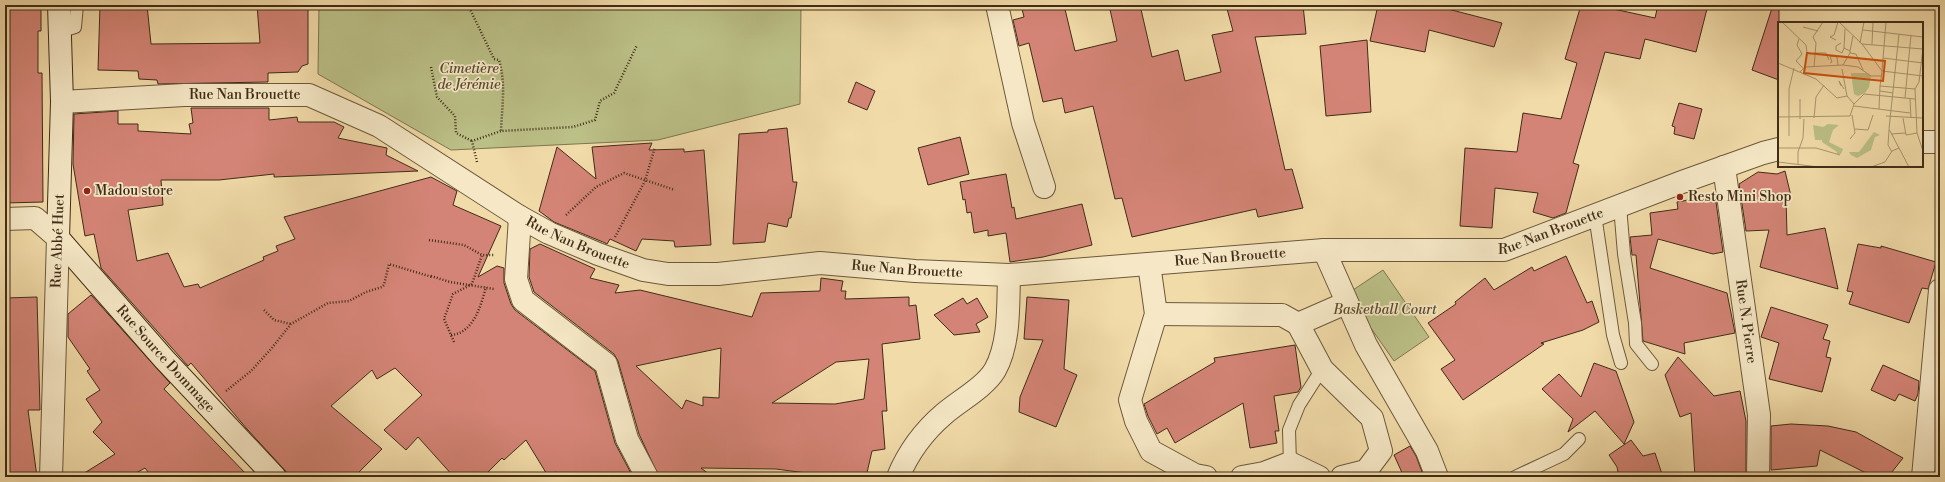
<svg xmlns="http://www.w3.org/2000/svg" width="1945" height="482" viewBox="0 0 1945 482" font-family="'Libre Bodoni',serif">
<rect width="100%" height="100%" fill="#f1dba8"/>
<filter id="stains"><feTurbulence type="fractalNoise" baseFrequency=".005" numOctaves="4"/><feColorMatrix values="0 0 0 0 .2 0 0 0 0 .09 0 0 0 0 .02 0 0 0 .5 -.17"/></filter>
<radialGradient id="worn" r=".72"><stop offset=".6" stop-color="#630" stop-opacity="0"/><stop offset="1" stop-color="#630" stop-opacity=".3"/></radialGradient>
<g fill="#bbc087" stroke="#7e7650">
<polygon points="319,5 801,5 800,104 658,140 451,150 318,74"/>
<polygon points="1383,270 1429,337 1394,361 1347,294"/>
</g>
<g fill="#d48476" stroke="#402c18" fill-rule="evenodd">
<polygon points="5,5 41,5 41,31 38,31 38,73 42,73 43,202 5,203"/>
<polygon points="100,5 147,5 151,44 260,43 257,5 308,5 308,64 302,66 298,72 268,73 268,82 158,84 157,80 139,79 138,71 98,70"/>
<polygon points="1021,5 1064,5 1075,51 1117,41 1109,5 1140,5 1152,57 1178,50 1185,81 1221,72 1212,35 1233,31 1226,5 1303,5 1306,34 1255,37 1285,170 1292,169 1303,208 1258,217 1256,209 1132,237 1122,198 1115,199 1093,106 1065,113 1062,98 1043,102 1029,43 1019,46 1013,20 1024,17"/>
<polygon points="1378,5 1448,5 1448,9 1502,23 1494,47 1429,30 1425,52 1370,41"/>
<polygon points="1581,5 1595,5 1655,18 1658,5 1708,5 1696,52 1645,39 1640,59 1605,52 1573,163 1579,165 1566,213 1553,218 1533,212 1538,193 1495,188 1492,228 1460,226 1465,148 1517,152 1523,113 1561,119 1577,63 1565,59"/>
<polygon points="1773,5 1779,5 1779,80 1752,70"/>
<polygon points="1367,40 1371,112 1326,116 1320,46"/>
<polygon points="856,82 875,91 867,110 848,102"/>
<polygon points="1679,103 1702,109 1694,139 1674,134 1675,127 1672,126"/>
<polygon points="191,108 269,108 269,120 297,117 298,122 334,122 344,127 338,138 387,148 386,155 418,171 274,177 274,174 219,180 161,180 163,205 128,210 137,261 168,253 184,287 198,284 200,288 264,260 263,257 278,251 276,246 295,239 284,217 431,177 457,191 453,205 501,226 478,277 497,266 504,268 504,283 511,304 515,310 595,371 615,443 633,477 559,477 556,472 548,476 526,440 504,460 502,458 483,477 454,477 418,437 406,450 384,430 422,395 395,368 377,379 372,370 331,406 382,449 354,477 291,477 247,429 191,363 188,366 101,268 94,234 85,236 73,164 74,114 118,111 118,124 138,124 138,131 191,134 189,124 193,123"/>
<polygon points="787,128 793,182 797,182 791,218 789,218 787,227 768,223 765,242 733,244 739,134 768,132 768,130"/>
<polygon points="960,137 969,174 928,185 918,148"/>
<polygon points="652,143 649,150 684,149 684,152 704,150 711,245 675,247 674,241 642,239 636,251 610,239 607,244 603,242 554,222 539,211 557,147 596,179 592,147"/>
<polygon points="1785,171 1791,196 1786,197 1787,235 1825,228 1838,289 1760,267 1769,230 1746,231 1739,184 1758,172 1777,174"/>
<polygon points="1006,174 1012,208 1014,207 1016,219 1082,204 1092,245 1043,257 1010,262 1006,233 988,236 988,230 974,233 971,212 967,213 965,199 963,200 960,182"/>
<polygon points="1715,195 1723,252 1713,254 1658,239 1650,268 1727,293 1735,333 1684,343 1685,354 1643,341 1636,255 1632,255 1630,237 1652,235 1650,213 1678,209 1677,202"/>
<path d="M540 244 595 269 590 278 619 285 615 293 640 290 752 317 761 293 820 291 821 278 843 281 841 291H846L845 299 909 297V306L916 305 920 339 882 344 887 411H882L885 449 872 451 866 477H836L776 469 701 468 713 477H659L639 434 618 361 614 354 534 292 529 277 530 249ZM721 348 719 398 703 397V406L686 400 682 409 636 366ZM869 359 864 399 835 404 772 403 836 362Z"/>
<polygon points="1858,244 1881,248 1881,246 1936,262 1928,289 1922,288 1909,323 1849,304 1853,292 1847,291"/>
<polygon points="1566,256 1587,303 1592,301 1599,322 1583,330 1541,343 1544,344 1463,400 1441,369 1455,360 1428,323 1456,304 1455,302 1485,278 1494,290 1532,267 1534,271"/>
<polygon points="91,295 170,383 164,389 249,477 152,477 145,468 129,477 78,477 115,454 93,432 102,422 86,399 100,390 87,371 90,369 68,337 68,314"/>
<polygon points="37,297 40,410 28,410 37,477 5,477 5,298"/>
<polygon points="1027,297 1069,300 1064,369 1077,375 1056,427 1019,412 1020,397 1043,340 1024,339"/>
<polygon points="963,298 967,304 977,298 988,317 976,324 980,332 954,335 934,315"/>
<polygon points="1771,307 1828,325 1823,339 1830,341 1826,357 1831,358 1822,392 1769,379 1779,343 1761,337"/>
<polygon points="1295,345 1301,387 1298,392 1274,396 1279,431 1275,431 1277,443 1250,448 1243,403 1175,443 1167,428 1157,434 1148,416 1144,404 1215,362 1214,358"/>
<polygon points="1678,357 1714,396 1740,391 1746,421 1746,473 1741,473 1742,477 1695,477 1691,413 1680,417 1665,375"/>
<polygon points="1594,363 1616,371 1634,422 1624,444 1595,411 1568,432 1573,419 1542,389 1559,374 1581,397"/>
<polygon points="1883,365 1919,381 1918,394 1915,401 1899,394 1895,401 1871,390"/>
<polygon points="1791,424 1828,426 1856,432 1903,458 1888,477 1874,477 1820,450 1817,466 1771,470 1771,426"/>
<polygon points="1631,440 1643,456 1655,453 1663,477 1619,477 1617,467 1609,455"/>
<polygon points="1410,446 1416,456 1424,477 1404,477 1394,455"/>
</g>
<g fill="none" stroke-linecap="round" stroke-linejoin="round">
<g stroke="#6c583c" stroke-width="14">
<g id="service">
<polyline points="59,32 75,27 77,5"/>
<polyline points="1620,206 1624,254 1635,323 1636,344 1652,364"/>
<polyline points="1595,215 1613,335 1621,363"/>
<polyline points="1290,463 1289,430 1299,405 1322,369"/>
<polyline points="1515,477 1564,454 1579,439"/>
</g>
</g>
<g stroke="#6c583c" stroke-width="24">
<g id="minor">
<polyline points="997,5 1023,123 1044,187"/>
<path id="s1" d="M62 102 184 95H309L379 126 520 217 549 233 598 254 643 270 668 274H718L820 263 915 271 1009 275 1324 250H1504L1682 182 1763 153 1779 149"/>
<polyline points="1922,142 1940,142"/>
<path id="s2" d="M1724 167 1759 415 1758 477"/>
<polyline points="520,217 516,279 523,300 606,364 627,439 647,477"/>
<polyline points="5,219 35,218 58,238 51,477"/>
<polyline points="1324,250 1366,345 1427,451 1437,477"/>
<polyline points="1149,264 1156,314 1130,400 1136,421 1151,451 1195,475 1206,477"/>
<polyline points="1156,314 1282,315 1298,324"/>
<path d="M898 477C908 453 924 431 944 414 959 401 985 387 995 370 1010 343 1008 306 1009 275"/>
<polyline points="1242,477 1264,473 1290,463 1319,477"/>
<polyline points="1342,477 1366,471 1381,451 1372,418 1322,369 1298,324 1346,303"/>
<polyline points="1923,477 1940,290"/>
</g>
</g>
<g stroke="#402c18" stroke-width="24">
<g id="secondary">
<path id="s3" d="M59 5 62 102 58 238 164 359 275 477"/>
</g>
</g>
<g stroke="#402c18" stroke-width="2.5" stroke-dasharray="1 2" stroke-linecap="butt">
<path d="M468 5 494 59 499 60C506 83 502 107 501 131L573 127 595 120 600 101 614 93 637 45"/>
<polyline points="431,67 437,97 455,116 456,133 472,141"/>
<polyline points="477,162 472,141 501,131"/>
<polyline points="566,215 596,187 624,173 675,190"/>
<polyline points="615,237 645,181 655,147"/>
<polyline points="429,240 464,245 482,255"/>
<polyline points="431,276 450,282 494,289"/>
<polyline points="264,310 274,320 291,324"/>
<path d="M451 335C474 333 481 305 486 287"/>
<polyline points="454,342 444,319 453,294 472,284 482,255 495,255"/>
<polyline points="226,391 251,371 271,349 291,324 328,303 349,301 366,292 382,287 384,285 389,264 432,277"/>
</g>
<use href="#service" stroke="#f6e8c6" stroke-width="12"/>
<use href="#minor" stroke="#f6e8c6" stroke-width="22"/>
<use href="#secondary" stroke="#f6e8c6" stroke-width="22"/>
</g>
<g fill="#8f2418" stroke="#f6e8c6" stroke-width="1.5">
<circle cx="87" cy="191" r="4"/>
<circle cx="1680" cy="197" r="4"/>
</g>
<g text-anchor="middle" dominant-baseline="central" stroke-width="3.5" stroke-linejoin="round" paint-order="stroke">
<g font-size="14" font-style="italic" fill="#594a2e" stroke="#f6e8c6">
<text x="469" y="69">Cimetière<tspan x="469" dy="16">de Jérémie</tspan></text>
<text x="1385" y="310">Basketball Court</text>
</g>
<g font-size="14" fill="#402c18" stroke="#f6e8c6">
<text stroke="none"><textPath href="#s1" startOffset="183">Rue Nan Brouette</textPath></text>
<text stroke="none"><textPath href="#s1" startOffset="1539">Rue Nan Brouette</textPath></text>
<text transform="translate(58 241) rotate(-88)">Rue Abbé Huet</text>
<text stroke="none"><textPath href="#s1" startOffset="555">Rue Nan Brouette</textPath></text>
<text stroke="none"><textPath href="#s1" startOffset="1215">Rue Nan Brouette</textPath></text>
<text stroke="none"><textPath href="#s1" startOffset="891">Rue Nan Brouette</textPath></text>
<text stroke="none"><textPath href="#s2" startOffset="156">Rue N. Pierre</textPath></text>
<text stroke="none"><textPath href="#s3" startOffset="395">Rue Source Dommage</textPath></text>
</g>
<g font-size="14" fill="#402c18" stroke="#f6e8c6" text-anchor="start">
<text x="95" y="191">Madou store</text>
<text x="1688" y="197">Resto Mini Shop</text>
</g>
</g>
<g transform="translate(1778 22)">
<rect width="145" height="145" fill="#f1dba8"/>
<path d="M73 51H88L93 54 91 65 87 71 80 74 76 72ZM50 102 61 103 55 108 51 120 65 127 63 132H59V130L44 120V118H37L35 103 45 105ZM96 110 102 113 97 115 93 128 79 136 73 133 71 130H81Z" fill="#bbc087"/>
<path fill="none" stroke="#aa956e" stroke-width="1" d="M4 0 28 23 29 31 27 45M61 0 84 22 104 49 102 64 137 67 139 111 145 129M108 0 104 49 145 54M25 5 40 9M67 7 66 26 72 29V31L78 32 85 48M85 8 145 15M121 12 111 107 131 145M21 17 19 23 24 32 18 39 25 46M58 18 52 15 56 13 60 0M63 21 58 24V28L64 31 66 26M82 21 86 0M84 22 145 27M94 22 95 0M72 29 75 14M36 31H48L51 38M105 36 145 41M0 41 38 57 59 76 69 74 76 82M52 41 54 40 52 34 59 35 60 43M65 43 72 31M36 45 38 21 35 15 45 0M64 47 69 74M22 50 27 45 65 43 80 45 93 54H103M63 64 61 59 66 67M137 67 141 60 145 26M102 69 115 71M127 76 133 13M132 77 133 96M76 82 86 72 137 77M76 84 132 91M101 87 102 64M108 94 145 96M0 95 72 94 76 82M36 96 38 75 46 63M125 96 128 113 139 111M22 97V77M77 107 90 108 95 93M111 108 110 123 114 130M113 112 128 111M11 114V67L16 46M72 117 77 111 74 93M0 126H38L62 133M0 140 41 145M20 142V130L25 116 26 97M93 145 107 140 114 129 121 126"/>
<path fill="#cf520e" fill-opacity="0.15" stroke="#cf520e" stroke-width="2" d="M29 31 107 39 105 59 26 51Z"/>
<rect width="145" height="145" fill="none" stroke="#402c18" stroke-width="2"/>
</g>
<rect width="1945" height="482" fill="none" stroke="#f1dba8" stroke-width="20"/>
<rect x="6" y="6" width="1933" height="470" fill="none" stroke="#402c18" stroke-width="2"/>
<rect x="10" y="10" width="1925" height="462" fill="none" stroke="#402c18"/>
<rect width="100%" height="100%" filter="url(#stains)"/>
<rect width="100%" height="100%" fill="url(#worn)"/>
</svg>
